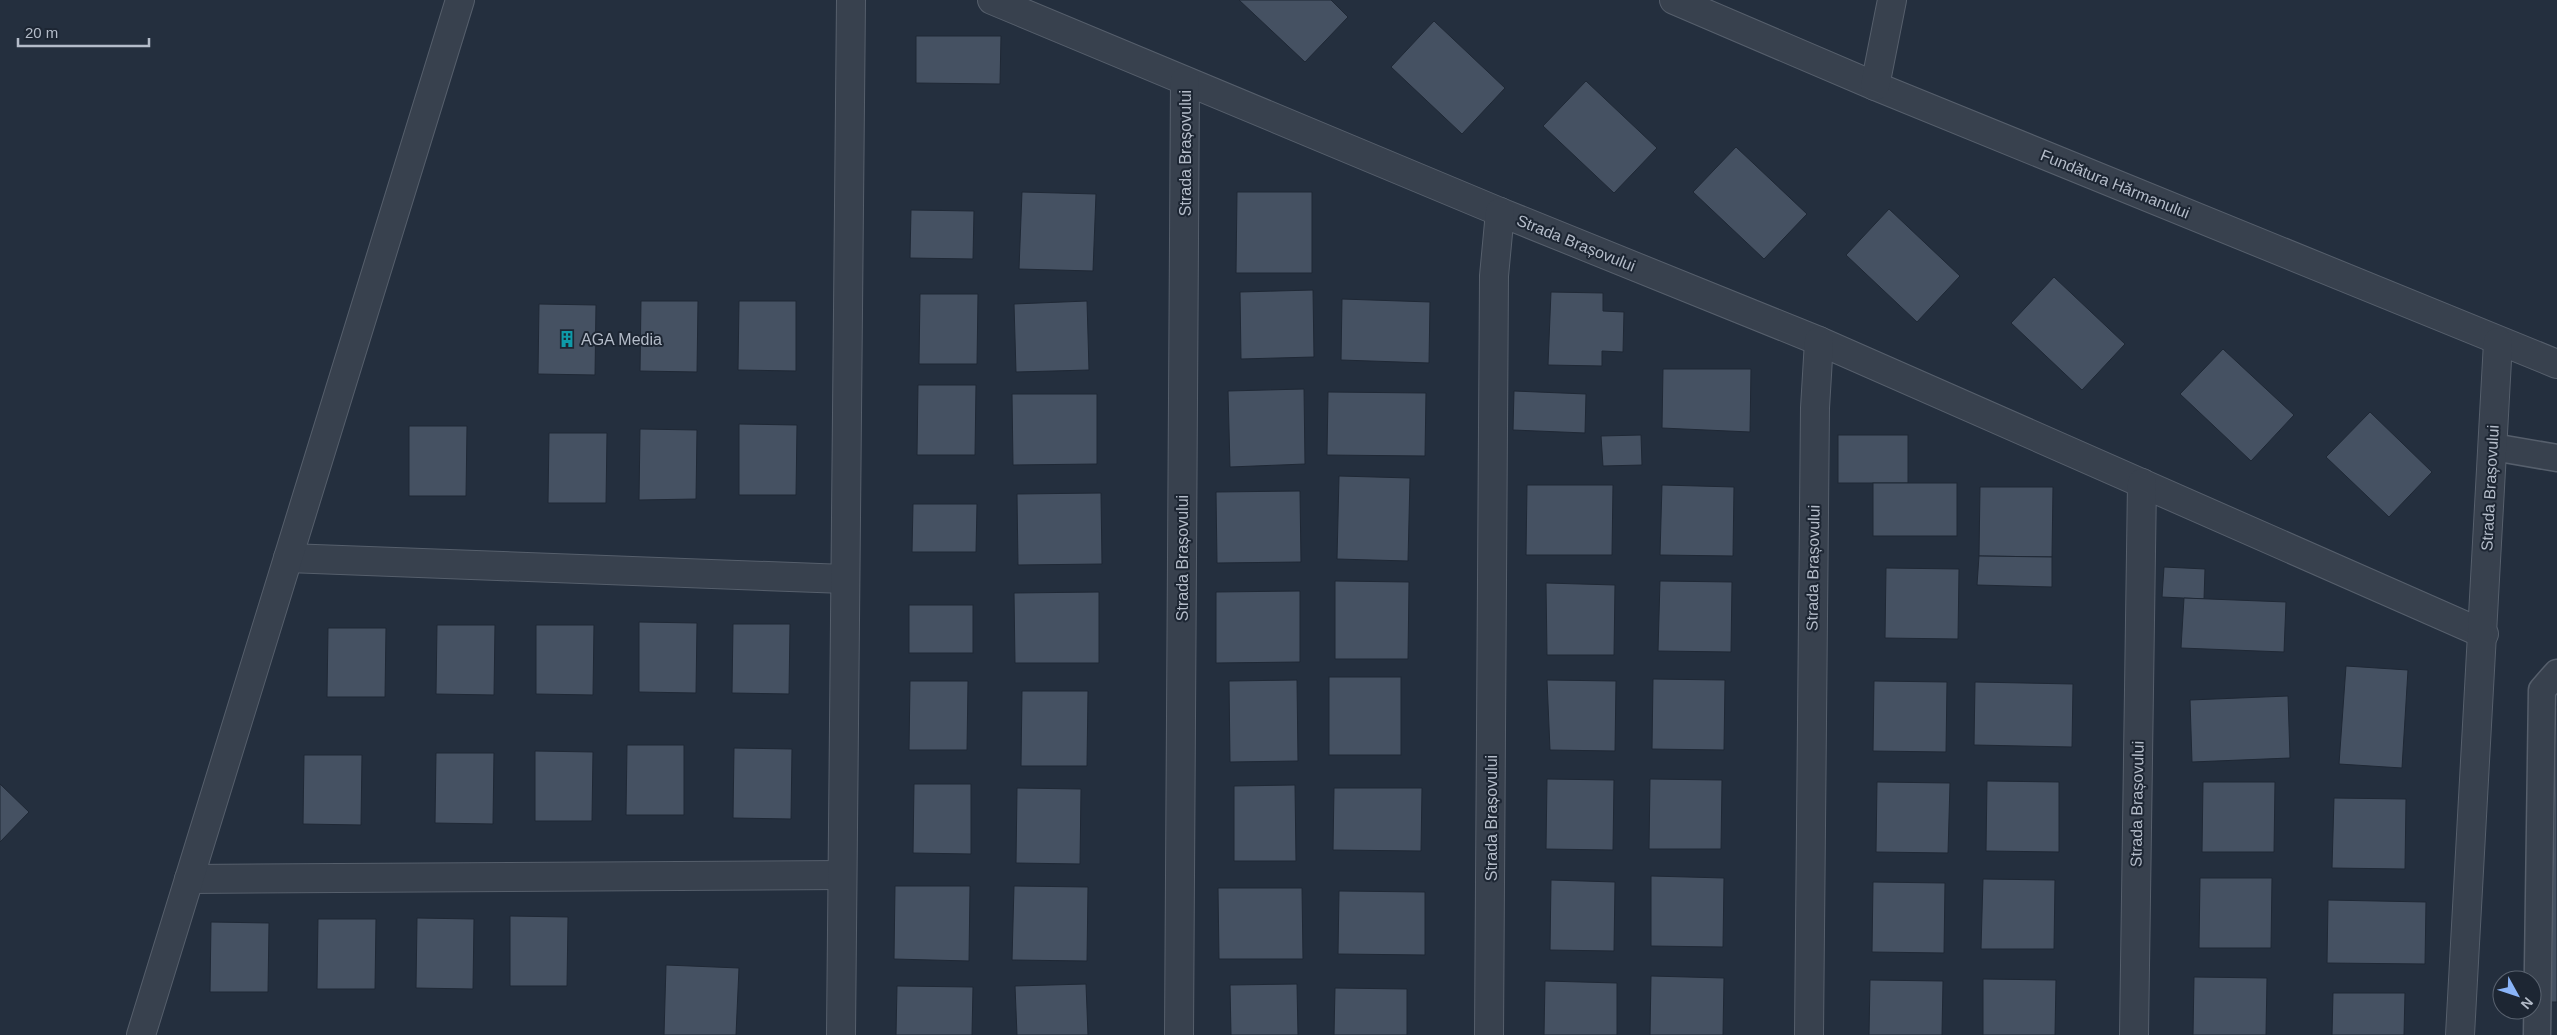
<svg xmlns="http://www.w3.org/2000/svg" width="2557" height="1035" viewBox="0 0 2557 1035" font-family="Helvetica,sans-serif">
<rect width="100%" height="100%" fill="#242f3e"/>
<g fill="#455162" stroke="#1f2835">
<polygon points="1239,0 1331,0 1348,17 1305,62"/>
<polygon points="1434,21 1505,88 1462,134 1391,67"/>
<polygon points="916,36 1001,36 1000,84 916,83"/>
<polygon points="1586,81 1657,148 1614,193 1543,126"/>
<polygon points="1736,147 1807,214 1764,259 1693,192"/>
<polygon points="1022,192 1096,194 1093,271 1019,269"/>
<polygon points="1237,192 1312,192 1312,273 1236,273"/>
<polygon points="1889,209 1960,276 1917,322 1846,255"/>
<polygon points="911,210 974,211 973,259 910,258"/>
<polygon points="2054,277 2125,344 2082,390 2011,323"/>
<polygon points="1313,290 1314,357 1241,359 1240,292"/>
<polygon points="1551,292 1603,293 1603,311 1624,312 1623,352 1602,351 1602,366 1548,365"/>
<polygon points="920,294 978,294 977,364 919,364"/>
<polygon points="1342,299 1430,302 1429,363 1341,360"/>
<polygon points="641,301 698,301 697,372 640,371"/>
<polygon points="739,301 796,301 796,371 738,370"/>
<polygon points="1087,301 1089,370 1016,372 1014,304"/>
<polygon points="539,304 596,305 595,375 538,374"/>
<polygon points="2223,349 2294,415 2251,461 2180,394"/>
<polygon points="1663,369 1751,369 1750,432 1662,428"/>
<polygon points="918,385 976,385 975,455 917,455"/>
<polygon points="1304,389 1305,464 1230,467 1228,391"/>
<polygon points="1514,391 1586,394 1585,433 1513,430"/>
<polygon points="1328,392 1426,393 1425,456 1327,455"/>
<polygon points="1012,394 1097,394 1097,464 1013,465"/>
<polygon points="2370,412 2432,472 2389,517 2326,457"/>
<polygon points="739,424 797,425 796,495 739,495"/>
<polygon points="409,426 467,426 466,496 409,496"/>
<polygon points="640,429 697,430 696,499 639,500"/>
<polygon points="549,433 607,433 606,503 548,503"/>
<polygon points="1641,435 1642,465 1603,466 1601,436"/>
<rect x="1838" y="435" width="70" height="48"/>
<polygon points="1339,476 1410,478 1408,561 1337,559"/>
<rect x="1873" y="483" width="84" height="53"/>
<polygon points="1527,485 1613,485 1612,555 1526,555"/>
<polygon points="1662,485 1734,487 1733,556 1660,555"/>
<polygon points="1980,487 2053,487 2052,557 1979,556"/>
<polygon points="1300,491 1301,562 1217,563 1216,492"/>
<polygon points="1101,493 1102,564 1018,565 1017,494"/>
<polygon points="913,504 977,504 976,552 912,552"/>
<polygon points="1979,556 2052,557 2052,587 1977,585"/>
<polygon points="2164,567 2205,569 2204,599 2162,597"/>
<polygon points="1886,568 1959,569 1958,639 1885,638"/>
<polygon points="1335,581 1409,582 1408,659 1335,659"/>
<polygon points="1660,581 1732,582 1731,652 1658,651"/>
<polygon points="1546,583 1615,585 1614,655 1547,655"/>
<polygon points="1300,591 1300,662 1216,663 1216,592"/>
<polygon points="1099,592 1099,663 1015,663 1014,593"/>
<polygon points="2184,598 2286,602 2284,652 2181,648"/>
<rect x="909" y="605" width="64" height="48"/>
<polygon points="639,622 697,623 696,693 639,692"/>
<polygon points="733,624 790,624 789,694 732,693"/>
<polygon points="437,625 495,625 494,695 436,694"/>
<polygon points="536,625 594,625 593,695 536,694"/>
<polygon points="328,628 386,628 385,697 327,697"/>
<polygon points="2346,666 2408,670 2402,768 2339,764"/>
<rect x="1329" y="677" width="72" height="78"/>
<polygon points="1653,679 1725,680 1724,750 1652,749"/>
<polygon points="1297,680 1298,761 1230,762 1229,681"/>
<polygon points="1547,680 1616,681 1615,751 1550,750"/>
<polygon points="910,681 968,681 967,750 909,750"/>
<polygon points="1874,681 1947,682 1946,752 1873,751"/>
<polygon points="1975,682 2073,684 2072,747 1974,745"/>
<polygon points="1022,691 1088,691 1087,766 1021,766"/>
<polygon points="2288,696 2290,758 2192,762 2190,700"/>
<polygon points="2556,707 2557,707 2557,1002 2551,1002"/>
<polygon points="627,745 684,745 684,815 626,815"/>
<polygon points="734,748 792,749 791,819 733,818"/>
<polygon points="535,751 593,752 592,821 535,821"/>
<polygon points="436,753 494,753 493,824 435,823"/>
<polygon points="304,755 362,755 361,825 303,824"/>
<polygon points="1547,779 1614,780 1613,850 1546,849"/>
<polygon points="1650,779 1722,780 1721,849 1649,849"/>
<polygon points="1987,781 2059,782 2059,852 1986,851"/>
<polygon points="1877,782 1950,783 1948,853 1876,852"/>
<polygon points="2203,782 2275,782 2274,852 2202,852"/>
<polygon points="0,784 29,812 0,842"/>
<polygon points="914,784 971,784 971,854 913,853"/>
<polygon points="1295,785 1296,861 1234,861 1234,786"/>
<polygon points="1017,788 1081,789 1080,864 1016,863"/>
<polygon points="1334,788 1422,788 1421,851 1333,850"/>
<polygon points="2334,798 2406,799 2405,869 2332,868"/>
<polygon points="1651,876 1724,878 1723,947 1651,946"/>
<polygon points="2200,878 2272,878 2271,948 2199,948"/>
<polygon points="1983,879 2055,880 2054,949 1981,949"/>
<polygon points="1551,880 1615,882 1614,951 1550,950"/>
<polygon points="1873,882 1945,883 1944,953 1872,952"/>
<polygon points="895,886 970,886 969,961 894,959"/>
<polygon points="1014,886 1088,887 1087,961 1012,960"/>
<polygon points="1218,888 1302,888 1303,959 1219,959"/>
<polygon points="1339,891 1425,892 1425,955 1338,954"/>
<polygon points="2328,900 2426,902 2425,964 2327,963"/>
<polygon points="510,916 568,917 567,986 510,986"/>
<polygon points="417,918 474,919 473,989 416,988"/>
<polygon points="318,919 376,919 375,989 317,989"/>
<polygon points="211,922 269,923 268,992 210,992"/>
<polygon points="666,965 739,968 736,1035 664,1035"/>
<polygon points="1651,976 1724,978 1723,1035 1650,1035"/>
<polygon points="2194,977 2267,978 2266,1035 2193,1035"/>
<polygon points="1983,979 2056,980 2055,1035 1983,1035"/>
<polygon points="1870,980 1943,981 1942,1035 1869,1035"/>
<polygon points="1545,981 1617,983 1617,1035 1544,1035"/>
<polygon points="1086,984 1088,1035 1017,1035 1015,986"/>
<polygon points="1297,984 1298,1035 1231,1035 1230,985"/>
<polygon points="897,986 973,987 972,1035 896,1035"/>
<polygon points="1335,988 1407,989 1407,1035 1334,1035"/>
<polygon points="2333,993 2405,993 2404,1035 2332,1035"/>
</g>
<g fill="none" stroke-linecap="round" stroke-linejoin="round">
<g stroke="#565f6c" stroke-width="29">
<g id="lane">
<polyline points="2493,447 2557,458"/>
<polyline points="2537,1035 2542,690 2557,673"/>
</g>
</g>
<g stroke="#565f6c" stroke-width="30">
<g id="street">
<polyline points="992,0 1500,212 1819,341 2484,634"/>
<polyline points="1674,0 1875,86 2557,364"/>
<polyline points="1875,86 1892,0"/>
<polyline points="288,558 845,579"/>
<polyline points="189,879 842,875"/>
<polyline points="141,1035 460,0"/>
<polyline points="841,1035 851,0"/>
<polyline points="1179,1035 1185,81"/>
<polyline points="1489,1035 1494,276 1500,212"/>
<polyline points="1809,1035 1815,408 1819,341"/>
<polyline points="2134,1035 2142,483"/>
<polyline points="2460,1035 2498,342"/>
</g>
</g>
<use href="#lane" stroke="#38414e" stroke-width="26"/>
<use href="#street" stroke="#38414e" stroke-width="28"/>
</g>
<defs>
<g id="building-bare" transform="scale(1.35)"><path d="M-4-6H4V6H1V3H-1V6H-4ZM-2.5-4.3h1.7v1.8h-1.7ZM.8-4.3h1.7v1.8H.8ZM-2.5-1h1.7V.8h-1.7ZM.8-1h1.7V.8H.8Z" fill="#0f9aa8" stroke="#1d2633" stroke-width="2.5" paint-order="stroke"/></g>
</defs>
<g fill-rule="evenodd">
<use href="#building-bare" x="567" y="339"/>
</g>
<g text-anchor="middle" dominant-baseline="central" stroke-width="4" stroke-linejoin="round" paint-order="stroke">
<g font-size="16" fill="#b4bcc9" stroke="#1d2633">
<text transform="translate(1185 153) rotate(-90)">Strada Brașovului</text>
<text transform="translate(2115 184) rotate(22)">Fundătura Hărmanului</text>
<text transform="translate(1576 243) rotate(22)">Strada Brașovului</text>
<text transform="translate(2490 488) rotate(-87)">Strada Brașovului</text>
<text transform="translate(1182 558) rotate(-90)">Strada Brașovului</text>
<text transform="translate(1813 568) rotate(-89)">Strada Brașovului</text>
<text transform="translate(2137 804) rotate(-89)">Strada Brașovului</text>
<text transform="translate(1491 818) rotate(-90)">Strada Brașovului</text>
</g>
<g font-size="16" fill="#b4bcc9" stroke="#1d2633" text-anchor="start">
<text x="581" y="339">AGA Media</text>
</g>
</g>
<g transform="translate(2517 995) rotate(130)"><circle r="24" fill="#1d2633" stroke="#59626f"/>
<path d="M0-4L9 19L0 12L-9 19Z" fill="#8ab4f8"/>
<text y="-8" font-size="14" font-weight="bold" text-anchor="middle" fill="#b4bcc9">N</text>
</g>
<path d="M18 38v8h131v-8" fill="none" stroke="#b4bcc9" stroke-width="2.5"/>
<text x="25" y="38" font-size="15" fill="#b4bcc9" stroke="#1d2633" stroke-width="4" paint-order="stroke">20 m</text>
</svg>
